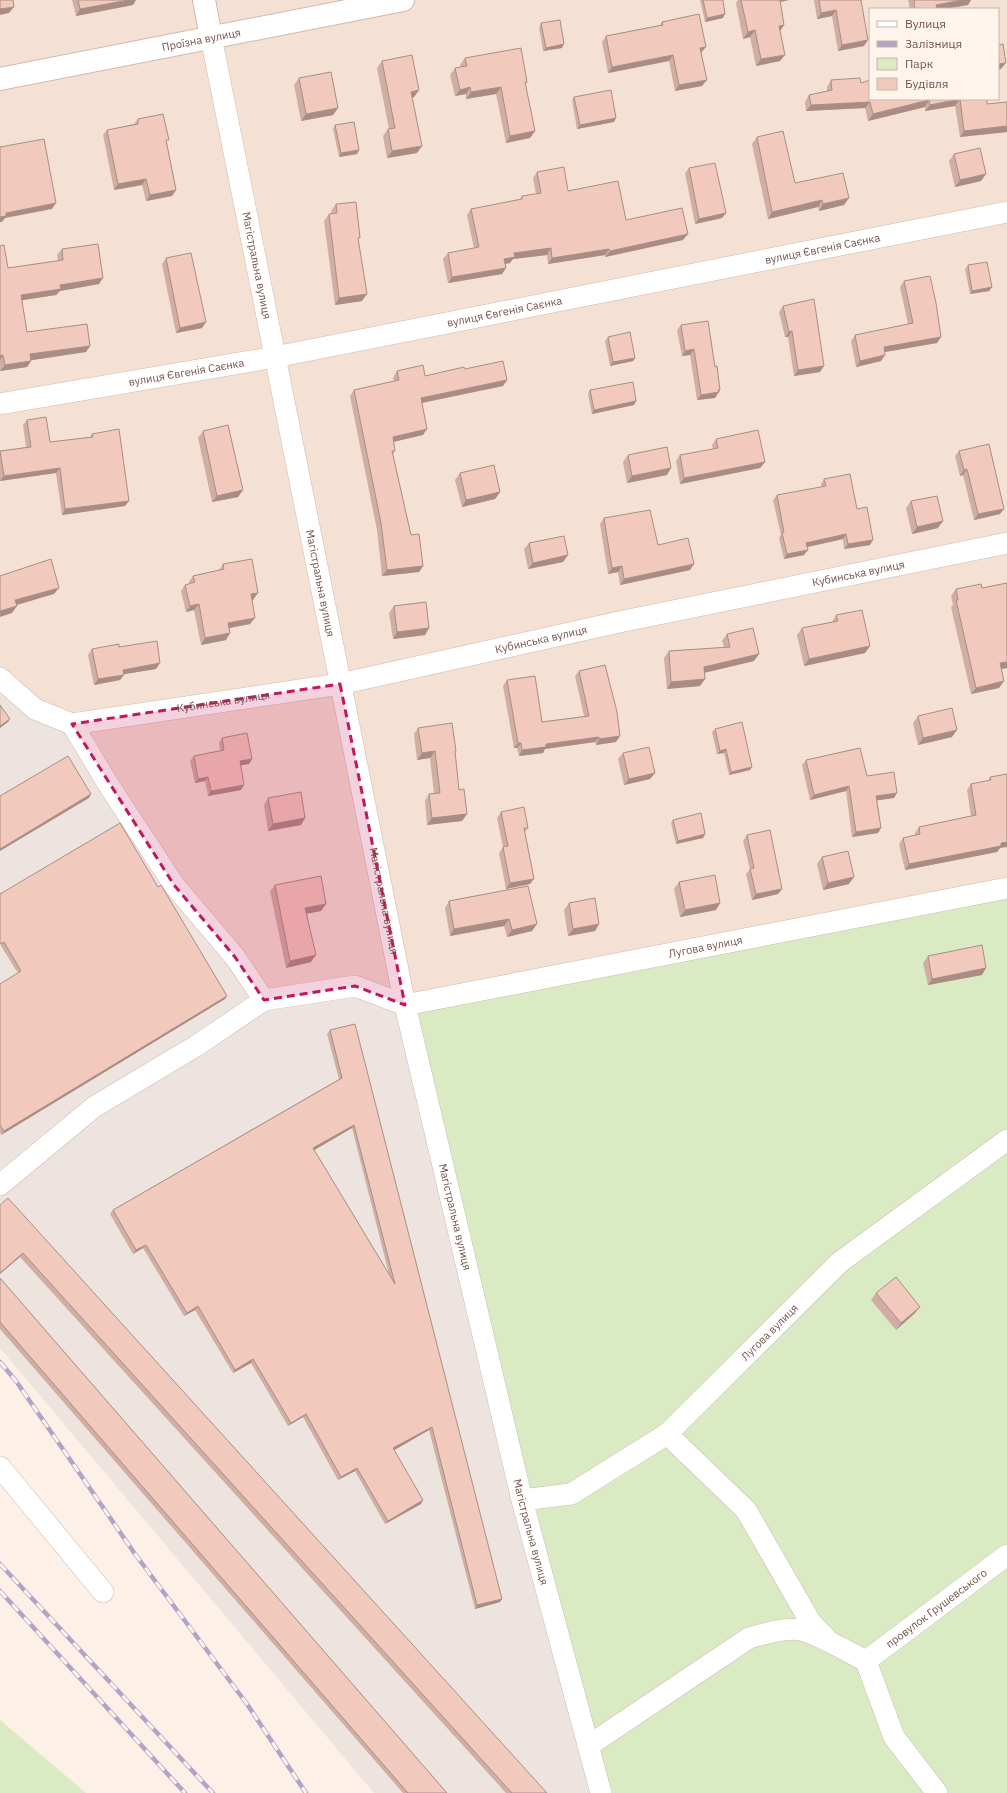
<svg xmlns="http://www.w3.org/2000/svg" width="1007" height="1793" viewBox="0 0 1007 1793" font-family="'IBM Plex Sans',sans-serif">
<rect width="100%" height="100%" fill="#fdf0e6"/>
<path fill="#f4e1d4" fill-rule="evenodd" d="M0 0H1007V888L405 1005 264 1000 0 678ZM870 9H998V99H870Z"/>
<polygon fill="#ede4e0" points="0,678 72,724 264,1000 355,986 405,1005 601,1793 374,1793 0,1348"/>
<g fill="#daebc4">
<polygon points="1007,888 1007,1793 601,1793 405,1005"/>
<polygon points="0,1720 86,1793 0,1793"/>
</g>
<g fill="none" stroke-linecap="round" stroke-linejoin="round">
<g stroke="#d1b8ae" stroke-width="22">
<g id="minor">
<path id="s1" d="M211 37 405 1005 522 1500 601 1793"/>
<path id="s2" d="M0 404 275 357 1007 212"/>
<polyline points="0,678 35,709 72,724 108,784 174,885 235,957 264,1000"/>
<path id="s3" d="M72 724 340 684 619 622 1007 543"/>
<path id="s4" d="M405 1005 1007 888"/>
<polyline points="0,1185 94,1107 196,1046 264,1000 355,986 405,1005"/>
<polyline points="667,1434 746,1510 811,1623 826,1638"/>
<polyline points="0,1467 103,1592"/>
<path id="s5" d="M522 1500 571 1494 667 1434 840 1262 1007 1140"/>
<path id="s6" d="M866 1661 1007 1555"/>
<path d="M588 1746 749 1638C763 1634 786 1627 801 1630 822 1636 846 1651 866 1661L894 1737 937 1793"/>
</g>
</g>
<g stroke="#d1b8ae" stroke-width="24">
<g id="tertiary">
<polyline points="204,0 211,37"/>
<path id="s7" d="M0 79 403 0"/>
</g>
</g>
<use href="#minor" stroke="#fff" stroke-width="21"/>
<use href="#tertiary" stroke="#fff" stroke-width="22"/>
<g stroke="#b1a4c7" stroke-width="4.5">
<g id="rail">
<polyline points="0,1362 16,1381 135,1554 247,1704 306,1793"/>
<polyline points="0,1564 213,1793"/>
<polyline points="0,1591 185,1793"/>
</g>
</g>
<use href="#rail" stroke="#fff5ed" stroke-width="3" stroke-dasharray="9" stroke-linecap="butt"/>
</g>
<g fill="#d0aea3" fill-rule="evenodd">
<polygon points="72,0 136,0 133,5 76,16"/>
<polygon points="700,0 723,0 723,18 705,22"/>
<polygon points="738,0 789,0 780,2 784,25 780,31 780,61 756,66 750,37 743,39 736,3"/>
<polygon points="814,0 861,0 864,46 838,51 832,16 817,19"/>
<polygon points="908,0 971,0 968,5 944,9 910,9"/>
<polygon points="662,22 701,53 702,86 675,91 669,61 608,73 602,42 606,36 660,25"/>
<polygon points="541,23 562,48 543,51 539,27"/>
<polygon points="465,58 527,82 525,85 535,131 530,138 506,143 496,94 466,99 466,94 455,96 450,75 455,68 461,67 460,65"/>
<polygon points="382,61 419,90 414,97 412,98 417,153 387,158 383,136 388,129 389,129 377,68"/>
<polygon points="299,78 338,108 333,115 301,121 294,85"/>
<polygon points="831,80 861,83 987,99 987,104 1007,102 1007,132 960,137 955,106 925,111 925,107 868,121 865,108 806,111 805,102 809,95 827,91 827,87"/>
<polygon points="574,97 614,122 577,129 572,100"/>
<polygon points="138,119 167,143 176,190 172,196 146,201 142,185 114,190 103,135 107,130 134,124"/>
<polygon points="335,125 359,150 357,154 339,157 333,129"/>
<polygon points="757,137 795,183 844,205 819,211 818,207 768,219 752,144"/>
<polygon points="954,154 986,174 981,181 955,187 949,161"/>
<polygon points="689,168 726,213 722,218 695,224 685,173"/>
<polygon points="537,172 568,191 626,220 683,240 605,257 605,255 548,264 547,255 513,259 510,263 505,264 506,268 502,274 448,283 443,259 448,253 474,248 467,215 471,209 520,199 522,196 536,194 533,178"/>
<polygon points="336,204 362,301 335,305 324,221 329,214 332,214 331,211"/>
<polygon points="0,246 8,268 58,261 57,255 62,249 99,284 60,291 56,295 22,300 27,332 90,346 86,352 31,360 31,361 27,367 0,371"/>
<polygon points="166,258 202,328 176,333 162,264"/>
<polygon points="968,265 992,287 989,291 970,294 965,269"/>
<polygon points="904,281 941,337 937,343 885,352 881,361 856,367 851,341 855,335 908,324 900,287"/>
<polygon points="783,306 820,372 794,376 788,337 785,337 779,312"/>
<polygon points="681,325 715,367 720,390 715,398 697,400 690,355 682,356 677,330"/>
<polygon points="608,337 635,358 633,361 610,366 605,341"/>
<polygon points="465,369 507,380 503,386 422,403 423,435 393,442 395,451 393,454 411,535 423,566 419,572 382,576 377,530 350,396 354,390 394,381 393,378 397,371 425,376"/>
<polygon points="590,390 636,401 634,405 592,414 588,394"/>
<polygon points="27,420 50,442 90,437 92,434 125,506 62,515 56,473 0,481 0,451 26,447 23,425"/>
<polygon points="203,431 243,490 238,497 212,502 198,438"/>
<polygon points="716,439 765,462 760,468 680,484 676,461 680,455 713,449 712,445"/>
<polygon points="959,451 1000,514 974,520 963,475 960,476 955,456"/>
<polygon points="628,455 667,475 627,483 623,462"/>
<polygon points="460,473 500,492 495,499 462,507 455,480"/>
<polygon points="824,479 857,509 870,545 844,549 843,539 807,547 804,555 784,559 779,538 781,535 773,500 777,495 822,487 821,484"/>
<polygon points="911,501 938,528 912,534 906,508"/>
<polygon points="604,518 658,545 690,570 620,585 618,572 608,574 600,524"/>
<polygon points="529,543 568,555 563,562 528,569 524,549"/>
<polygon points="223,564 253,600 252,600 250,624 229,628 226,640 201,645 194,610 186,612 181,591 185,585 189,584 189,582 193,576 219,570"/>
<polygon points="1007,583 1007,668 1001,669 999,688 971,694 951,607 953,605 951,596 956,589 982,588"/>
<polygon points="394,606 429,628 425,635 393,639 389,613"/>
<polygon points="836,615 870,646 865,653 804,666 797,635 802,628 832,622"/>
<polygon points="727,634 754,661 704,673 705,679 700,686 667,689 664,658 669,651 724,647 722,641"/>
<polygon points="119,647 156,669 124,674 120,680 94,685 88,655 92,649"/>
<polygon points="579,671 616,742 596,745 595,742 545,749 543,753 519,756 517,748 514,748 503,686 507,680 542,722 584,716 575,676"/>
<polygon points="918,716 952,737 918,745 913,723"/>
<polygon points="418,728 455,752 459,790 467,814 462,821 427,825 425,801 429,794 434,794 430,758 417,760 414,734"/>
<polygon points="715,729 750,770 729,775 724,753 717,754 712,732"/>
<polygon points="222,738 252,759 249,764 240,765 241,790 208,796 205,781 195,783 190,761 194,756 220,751 219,743"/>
<polygon points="623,753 655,773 650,779 624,785 618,759"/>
<polygon points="806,760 867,776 894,798 877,800 881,828 878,833 852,837 846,791 810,800 802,765"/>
<polygon points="990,777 1000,848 997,852 905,870 899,844 903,838 915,835 915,833 919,827 971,816 967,790 971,784 988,781"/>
<polygon points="268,798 305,818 301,825 268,831 264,805"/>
<polygon points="501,812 528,828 525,832 530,884 506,889 499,853 503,847 497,818"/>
<polygon points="673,820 705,834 703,838 676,844 671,823"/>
<polygon points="747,835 782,889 778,894 752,900 746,874 750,869 743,841"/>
<polygon points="822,857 849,884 823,890 817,864"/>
<polygon points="679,882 720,903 716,910 680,917 674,889"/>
<polygon points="275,885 321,911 307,913 311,962 286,968 270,891"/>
<polygon points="528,886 532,931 507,937 504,926 450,936 445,908 449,901"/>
<polygon points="158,887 227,996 225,999 1,1135 0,1132 0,984 18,973 1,946 0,894"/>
<polygon points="569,903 599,924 595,931 568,936 564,910"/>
<polygon points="928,956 982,975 928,985 923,963"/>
<path d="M330 1030 502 1599 500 1602 475 1609 429 1430 394 1450 421 1504 385 1524 355 1471 338 1480 303 1417 288 1426 251 1363 233 1373 195 1310 184 1316 143 1248 133 1254 110 1214 113 1210 339 1079 327 1034ZM352 1128 389 1274 314 1150Z"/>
<polygon points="0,1205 547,1793 506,1793 20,1257"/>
<polygon points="0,1278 447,1793 403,1793 0,1329"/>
<polygon points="876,1293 915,1313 896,1330 871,1300"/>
</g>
<g fill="#a98d84">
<polygon points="129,0 136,0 133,5 76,16 80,9"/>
<polygon points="778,0 789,0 776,3"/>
<polygon points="962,0 971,0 968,5 944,9 934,9 936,5"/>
<polygon points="14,7 9,13 0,15 0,9"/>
<polygon points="836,10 832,16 817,19 821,13"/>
<polygon points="725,14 723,18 705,22 707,18"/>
<polygon points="784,25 780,31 779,26"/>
<polygon points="755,30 750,37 743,39 748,32"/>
<polygon points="868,40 864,46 838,51 842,45"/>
<polygon points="564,44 562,48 543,51 546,48"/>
<polygon points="706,47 701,53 700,48"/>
<polygon points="673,55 669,61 608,73 612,67"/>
<polygon points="785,55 780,61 756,66 761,59"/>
<polygon points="1006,63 1001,69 998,70 998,64"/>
<polygon points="707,80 702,86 675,91 679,85"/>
<polygon points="470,87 466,94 455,96 460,90"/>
<polygon points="501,87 496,94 466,99 471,92"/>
<polygon points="419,90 414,97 406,99 411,92"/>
<polygon points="960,99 955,106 925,111 930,105"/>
<polygon points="929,100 925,107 868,121 873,114"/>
<polygon points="870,102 865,108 806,111 811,105"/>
<polygon points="338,108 333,115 301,121 306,114"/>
<polygon points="616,118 614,122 577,129 580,125"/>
<polygon points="1007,126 1007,132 960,137 964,131"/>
<polygon points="535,131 530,138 506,143 510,136"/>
<polygon points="422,146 417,153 387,158 392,151"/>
<polygon points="359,150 357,154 339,157 341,153"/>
<polygon points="986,174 981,181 955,187 960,180"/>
<polygon points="146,179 142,185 114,190 118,184"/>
<polygon points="176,190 172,196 146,201 150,195"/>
<polygon points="849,198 844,205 819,211 823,204"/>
<polygon points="822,200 818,207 768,219 772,212"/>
<polygon points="56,203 52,209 5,218 2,222 0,222 0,217 6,213"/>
<polygon points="726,213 722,218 695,224 699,219"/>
<polygon points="688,234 683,240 605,257 610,251"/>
<polygon points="551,248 547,255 513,259 510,263 500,265 504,259 514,253"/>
<polygon points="609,249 605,255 548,264 552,258"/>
<polygon points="506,268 502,274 448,283 452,277"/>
<polygon points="103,278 99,284 60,291 56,295 17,301 21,295 60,285"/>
<polygon points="992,287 989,291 970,294 972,291"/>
<polygon points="367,294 362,301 335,305 339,298"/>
<polygon points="206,322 202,328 176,333 180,328"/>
<polygon points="792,331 788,337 785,337 789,332"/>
<polygon points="941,337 937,343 879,353 884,347"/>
<polygon points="90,346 86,352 26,361 30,354"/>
<polygon points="694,349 690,355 682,356 685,351"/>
<polygon points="3,355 0,360 0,356"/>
<polygon points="885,355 881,361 856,367 860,361"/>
<polygon points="635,358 633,361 610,366 613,362"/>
<polygon points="31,361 27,367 0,371 5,365"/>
<polygon points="824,366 820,372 794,376 798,370"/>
<polygon points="507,380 503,386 416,404 421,398"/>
<polygon points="718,390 720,390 715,398 697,400 701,395"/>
<polygon points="636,401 634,405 592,414 594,410"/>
<polygon points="427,429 423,435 388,443 393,437"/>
<polygon points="765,462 760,468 680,484 684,478"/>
<polygon points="60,468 56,473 0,481 4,476"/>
<polygon points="671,468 667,475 627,483 632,476"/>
<polygon points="967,469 963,475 960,476 964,470"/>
<polygon points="243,490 238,497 212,502 217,496"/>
<polygon points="500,492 495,499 462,507 466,500"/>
<polygon points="129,501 125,506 62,515 65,509"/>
<polygon points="1004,509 1000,514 974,520 978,514"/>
<polygon points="943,521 938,528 912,534 917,527"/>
<polygon points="846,534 843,539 803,548 806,543"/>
<polygon points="873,540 870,545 844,549 848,544"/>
<polygon points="808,550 804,555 784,559 787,554"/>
<polygon points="568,555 563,562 528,569 533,563"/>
<polygon points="694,564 690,570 620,585 624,579"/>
<polygon points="423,566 419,572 382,576 387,570"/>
<polygon points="622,566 618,572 608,574 612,568"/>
<polygon points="59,588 54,594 10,607 15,600"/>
<polygon points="258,593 253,600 246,601 251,594"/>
<polygon points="199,604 194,610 186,612 190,606"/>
<polygon points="17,606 12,613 0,617 0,611"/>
<polygon points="255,618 250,624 224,629 228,623"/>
<polygon points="429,628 425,635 393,639 397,632"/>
<polygon points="230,633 226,640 201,645 205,638"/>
<polygon points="870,646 865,653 804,666 809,659"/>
<polygon points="759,654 754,661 699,674 704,667"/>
<polygon points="1007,662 1007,668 995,670 1000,663"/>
<polygon points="160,663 156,669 119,675 123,670"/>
<polygon points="124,675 120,680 94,685 98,679"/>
<polygon points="705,679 700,686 667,689 671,682"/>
<polygon points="1004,681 999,688 971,694 976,688"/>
<polygon points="10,719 8,722 0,728 0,726"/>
<polygon points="957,730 952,737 918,745 923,738"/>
<polygon points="620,736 616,742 596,745 599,739"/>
<polygon points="599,737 595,742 545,749 543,753 519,756 522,750 546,744"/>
<polygon points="518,743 521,743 517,748 514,748"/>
<polygon points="726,749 724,753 717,754 720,751"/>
<polygon points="435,751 430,758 417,760 422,753"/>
<polygon points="252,759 249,764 236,766 240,761"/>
<polygon points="752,767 750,770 729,775 731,772"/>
<polygon points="655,773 650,779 624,785 629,779"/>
<polygon points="208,777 205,781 195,783 198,779"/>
<polygon points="244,785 241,790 208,796 211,791"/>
<polygon points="849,786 846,791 810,800 814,795"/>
<polygon points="897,793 894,798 873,801 876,796"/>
<polygon points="91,794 89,798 0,851 0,849"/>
<polygon points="467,814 462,821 427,825 432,818"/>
<polygon points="305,818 301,825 268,831 273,824"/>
<polygon points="881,828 878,833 852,837 856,832"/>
<polygon points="705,834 703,838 676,844 678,841"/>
<polygon points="1007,842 1007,847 1000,848 997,852 905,870 909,864"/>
<polygon points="854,877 849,884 823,890 828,883"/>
<polygon points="534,879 530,884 506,889 510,883"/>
<polygon points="782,889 778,894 752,900 756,894"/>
<polygon points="720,903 716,910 680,917 685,910"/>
<polygon points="326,904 321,911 301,915 305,908"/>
<polygon points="509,919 504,926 450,936 454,929"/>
<polygon points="537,924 532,931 507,937 512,930"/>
<polygon points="599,924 595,931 568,936 573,929"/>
<polygon points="316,955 311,962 286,968 290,961"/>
<polygon points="986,968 982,975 928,985 932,979"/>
<polygon points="227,996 225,999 1,1135 4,1131"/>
<polygon points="354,1125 352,1128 311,1152 313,1148"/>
<polygon points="146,1245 143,1248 133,1254 136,1250"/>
<polygon points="23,1253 20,1257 0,1274 0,1273"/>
<polygon points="198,1306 195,1310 184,1316 187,1313"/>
<polygon points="920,1307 915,1313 896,1330 901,1323"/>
<polygon points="253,1359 251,1363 233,1373 235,1370"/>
<polygon points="306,1414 303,1417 288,1426 291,1423"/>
<polygon points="432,1427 429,1430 391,1452 393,1448"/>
<polygon points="357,1468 355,1471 338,1480 341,1477"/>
<polygon points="423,1500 421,1504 385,1524 388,1521"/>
<polygon points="502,1599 500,1602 475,1609 477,1605"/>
</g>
<g fill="#f2cabd" stroke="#a98d84" fill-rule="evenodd">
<polygon points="0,0 13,0 14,7 0,9"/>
<polygon points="78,0 129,0 80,9"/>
<polygon points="703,0 723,0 725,14 707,18"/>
<polygon points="741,0 780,0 784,25 779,26 785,55 761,59 755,30 748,32"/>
<polygon points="819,0 861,0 868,40 842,45 836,10 821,13"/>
<polygon points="914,0 962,0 936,5 937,9 915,9"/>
<polygon points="699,14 706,47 700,48 707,80 679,85 673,55 612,67 606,36 663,25 662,22"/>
<polygon points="560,20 564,44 546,48 541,23"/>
<polygon points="1003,44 1006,63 998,64 998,45"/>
<polygon points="521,48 527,82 525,82 535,131 510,136 501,87 471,92 470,87 460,90 455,68 467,66 465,58"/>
<polygon points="412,55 419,90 411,92 422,146 392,151 388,129 395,128 382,61"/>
<polygon points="331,72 338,108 306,114 299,78"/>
<polygon points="860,78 861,83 870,80 870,99 987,99 987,104 1007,102 1007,126 964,131 960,99 930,105 929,100 873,114 870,102 811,105 809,95 832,90 831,80"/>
<polygon points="611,90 616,118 580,125 574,97"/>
<polygon points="163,114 169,140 166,140 176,190 150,195 146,179 118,184 107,130 138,124 138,119"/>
<polygon points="354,122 359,150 341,153 335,125"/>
<polygon points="783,131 795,183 843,173 849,198 823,204 822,200 772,212 757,137"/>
<polygon points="44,139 56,203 6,213 6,216 0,217 0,147"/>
<polygon points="980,148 986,174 960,180 954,154"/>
<polygon points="715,163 726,213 699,219 689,168"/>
<polygon points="564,167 568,191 618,181 626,220 682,208 688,234 610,251 609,249 552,258 551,248 514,253 515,257 504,259 506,268 452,277 448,253 479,247 471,209 522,199 522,196 541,193 537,172"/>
<polygon points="356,202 360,238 358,238 367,294 339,298 329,214 337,213 336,204"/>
<polygon points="98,244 103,278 60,285 61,289 21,295 27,332 87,324 90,346 30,354 31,361 5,365 3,355 0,356 0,246 4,245 8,268 63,260 62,249"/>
<polygon points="191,253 206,322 180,328 166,258"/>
<polygon points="987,262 992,287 972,291 968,265"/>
<polygon points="930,276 936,303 941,337 884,347 885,355 860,361 855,335 913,323 904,281"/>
<polygon points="814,299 824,366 798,370 792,331 789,332 783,306"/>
<polygon points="708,321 715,367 717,366 720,390 718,390 719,392 701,395 694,349 685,351 681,325"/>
<polygon points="630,332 635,358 613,362 608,337"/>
<polygon points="503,361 507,380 421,398 427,429 393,437 395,451 392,451 411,535 419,534 423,566 387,570 381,523 354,390 399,380 397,371 423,365 425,376 464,367 465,369"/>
<polygon points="633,382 636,401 594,410 590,390"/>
<polygon points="46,417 50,442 93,437 92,434 119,429 129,501 65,509 60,468 4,476 0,451 31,447 27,420"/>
<polygon points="228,425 243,490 217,496 203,431"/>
<polygon points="758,430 765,462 684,478 680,455 718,448 716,439"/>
<polygon points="989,444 1004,509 978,514 967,469 964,470 959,451"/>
<polygon points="667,447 671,468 632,476 628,455"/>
<polygon points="494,465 500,492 466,500 460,473"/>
<polygon points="850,474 857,509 867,507 873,540 848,544 846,534 806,543 808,550 787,554 782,533 784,532 777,495 826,486 824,479"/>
<polygon points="937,496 943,521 917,527 911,501"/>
<polygon points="650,510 658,545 688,538 694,564 624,579 622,566 612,568 604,518"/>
<polygon points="564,536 568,555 533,563 529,543"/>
<polygon points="51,559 59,588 15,600 17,606 0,611 0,576"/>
<polygon points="252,559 258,593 251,594 255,618 228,623 230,633 205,638 199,604 190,606 185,585 195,582 193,576 224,569 223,564"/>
<polygon points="1007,583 1007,662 1000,663 1004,681 976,688 956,600 958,600 956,589 981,584 982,588"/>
<polygon points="426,602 429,628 397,632 394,606"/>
<polygon points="862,610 870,646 809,659 802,628 838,621 836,615"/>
<polygon points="753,628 759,654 704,667 705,679 671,682 669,651 730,647 727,634"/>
<polygon points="157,641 160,663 123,670 124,675 98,679 92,649 119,644 119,647"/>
<polygon points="605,665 617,712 620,736 599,739 599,737 546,744 546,747 522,750 521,743 518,743 507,680 535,676 542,722 589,716 579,671"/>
<polygon points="0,705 10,719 0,726"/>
<polygon points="952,708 957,730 923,738 918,716"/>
<polygon points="742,722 752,767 731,772 726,749 720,751 715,729"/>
<polygon points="452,723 456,751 455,751 459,790 464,789 467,814 432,818 429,794 440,793 435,751 422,753 418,728"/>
<polygon points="247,733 252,759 240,761 244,785 211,791 208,777 198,779 194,756 224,750 222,738"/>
<polygon points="649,747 655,773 629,779 623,753"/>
<polygon points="860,748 867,776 894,772 897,793 876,796 881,828 856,832 849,786 814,795 806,760"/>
<polygon points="68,756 91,794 0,849 0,796"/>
<polygon points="1007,774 1007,842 1001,843 1001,846 909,864 903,838 920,834 919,827 976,815 971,784 991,780 990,777"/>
<polygon points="301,792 305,818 273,824 268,798"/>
<polygon points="524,807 528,828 524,828 534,879 510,883 503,847 508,846 501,812"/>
<polygon points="701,813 705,834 678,841 673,820"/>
<polygon points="120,823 158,887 161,885 227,996 4,1131 0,1125 0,984 21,971 4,942 0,944 0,894"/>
<polygon points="770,830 782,889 756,894 750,869 754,868 747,835"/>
<polygon points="848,851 854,877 828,883 822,857"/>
<polygon points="715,875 720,903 685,910 679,882"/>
<polygon points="321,876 326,904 305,908 316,955 290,961 275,885"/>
<polygon points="528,886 537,924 512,930 509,919 454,929 449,901"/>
<polygon points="595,898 599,924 573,929 569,903"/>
<polygon points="982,945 986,968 932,979 928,956"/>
<path d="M355 1024 502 1599 477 1605 432 1427 393 1448 423 1500 388 1521 357 1468 341 1477 306 1414 291 1423 253 1359 235 1370 198 1306 187 1313 146 1245 136 1250 113 1210 342 1078 330 1030ZM354 1125 395 1284 313 1148Z"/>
<polygon points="8,1198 547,1793 512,1793 23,1253 0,1273 0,1205"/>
<polygon points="896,1277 920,1307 901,1323 876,1293"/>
<polygon points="0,1278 447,1793 408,1793 0,1322"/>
</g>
<path fill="#c2185b" fill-opacity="0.2" stroke="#c2185b" stroke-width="3" stroke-dasharray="8 5" stroke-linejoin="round" d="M340 684 405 1005 355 986 264 1000 235 957 174 885 72 724Z"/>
<g text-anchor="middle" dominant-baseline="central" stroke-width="3.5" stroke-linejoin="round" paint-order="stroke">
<g font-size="11" fill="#76534a" stroke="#fff5ed">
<text stroke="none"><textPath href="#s7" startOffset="205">Проїзна вулиця</textPath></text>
<text stroke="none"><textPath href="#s2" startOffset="837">вулиця Євгенія Саєнка</textPath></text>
<text stroke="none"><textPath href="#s1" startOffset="233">Магістральна вулиця</textPath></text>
<text stroke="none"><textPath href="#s2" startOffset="513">вулиця Євгенія Саєнка</textPath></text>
<text stroke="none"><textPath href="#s2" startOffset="189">вулиця Євгенія Саєнка</textPath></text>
<text stroke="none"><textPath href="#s3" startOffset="801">Кубинська вулиця</textPath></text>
<text stroke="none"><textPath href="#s1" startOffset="557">Магістральна вулиця</textPath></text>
<text stroke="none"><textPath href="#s3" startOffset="477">Кубинська вулиця</textPath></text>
<text stroke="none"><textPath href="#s3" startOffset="153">Кубинська вулиця</textPath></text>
<text stroke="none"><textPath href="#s1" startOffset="881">Магістральна вулиця</textPath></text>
<text stroke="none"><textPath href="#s4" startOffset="306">Лугова вулиця</textPath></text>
<text stroke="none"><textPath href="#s1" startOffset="1205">Магістральна вулиця</textPath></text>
<text stroke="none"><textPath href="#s5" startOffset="307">Лугова вулиця</textPath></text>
<text stroke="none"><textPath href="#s1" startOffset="1529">Магістральна вулиця</textPath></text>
<text stroke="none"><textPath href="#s6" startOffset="88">провулок Грушевського</textPath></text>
</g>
</g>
<rect x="869" y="8" width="130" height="92" fill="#fff5ed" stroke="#c8b4ac"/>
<rect x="877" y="21" width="20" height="6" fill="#ffffff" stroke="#c8b4ac"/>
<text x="905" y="28" font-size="12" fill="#76534a">Вулиця</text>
<rect x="877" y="41" width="20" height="6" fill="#b1a4c7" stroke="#c8b4ac"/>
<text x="905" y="48" font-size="12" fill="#76534a">Залізниця</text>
<rect x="877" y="58" width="20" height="12" fill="#daebc4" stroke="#c8b4ac"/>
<text x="905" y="68" font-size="12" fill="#76534a">Парк</text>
<rect x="877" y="78" width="20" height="12" fill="#f2cabd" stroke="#c8b4ac"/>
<text x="905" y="88" font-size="12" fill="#76534a">Будівля</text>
</svg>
